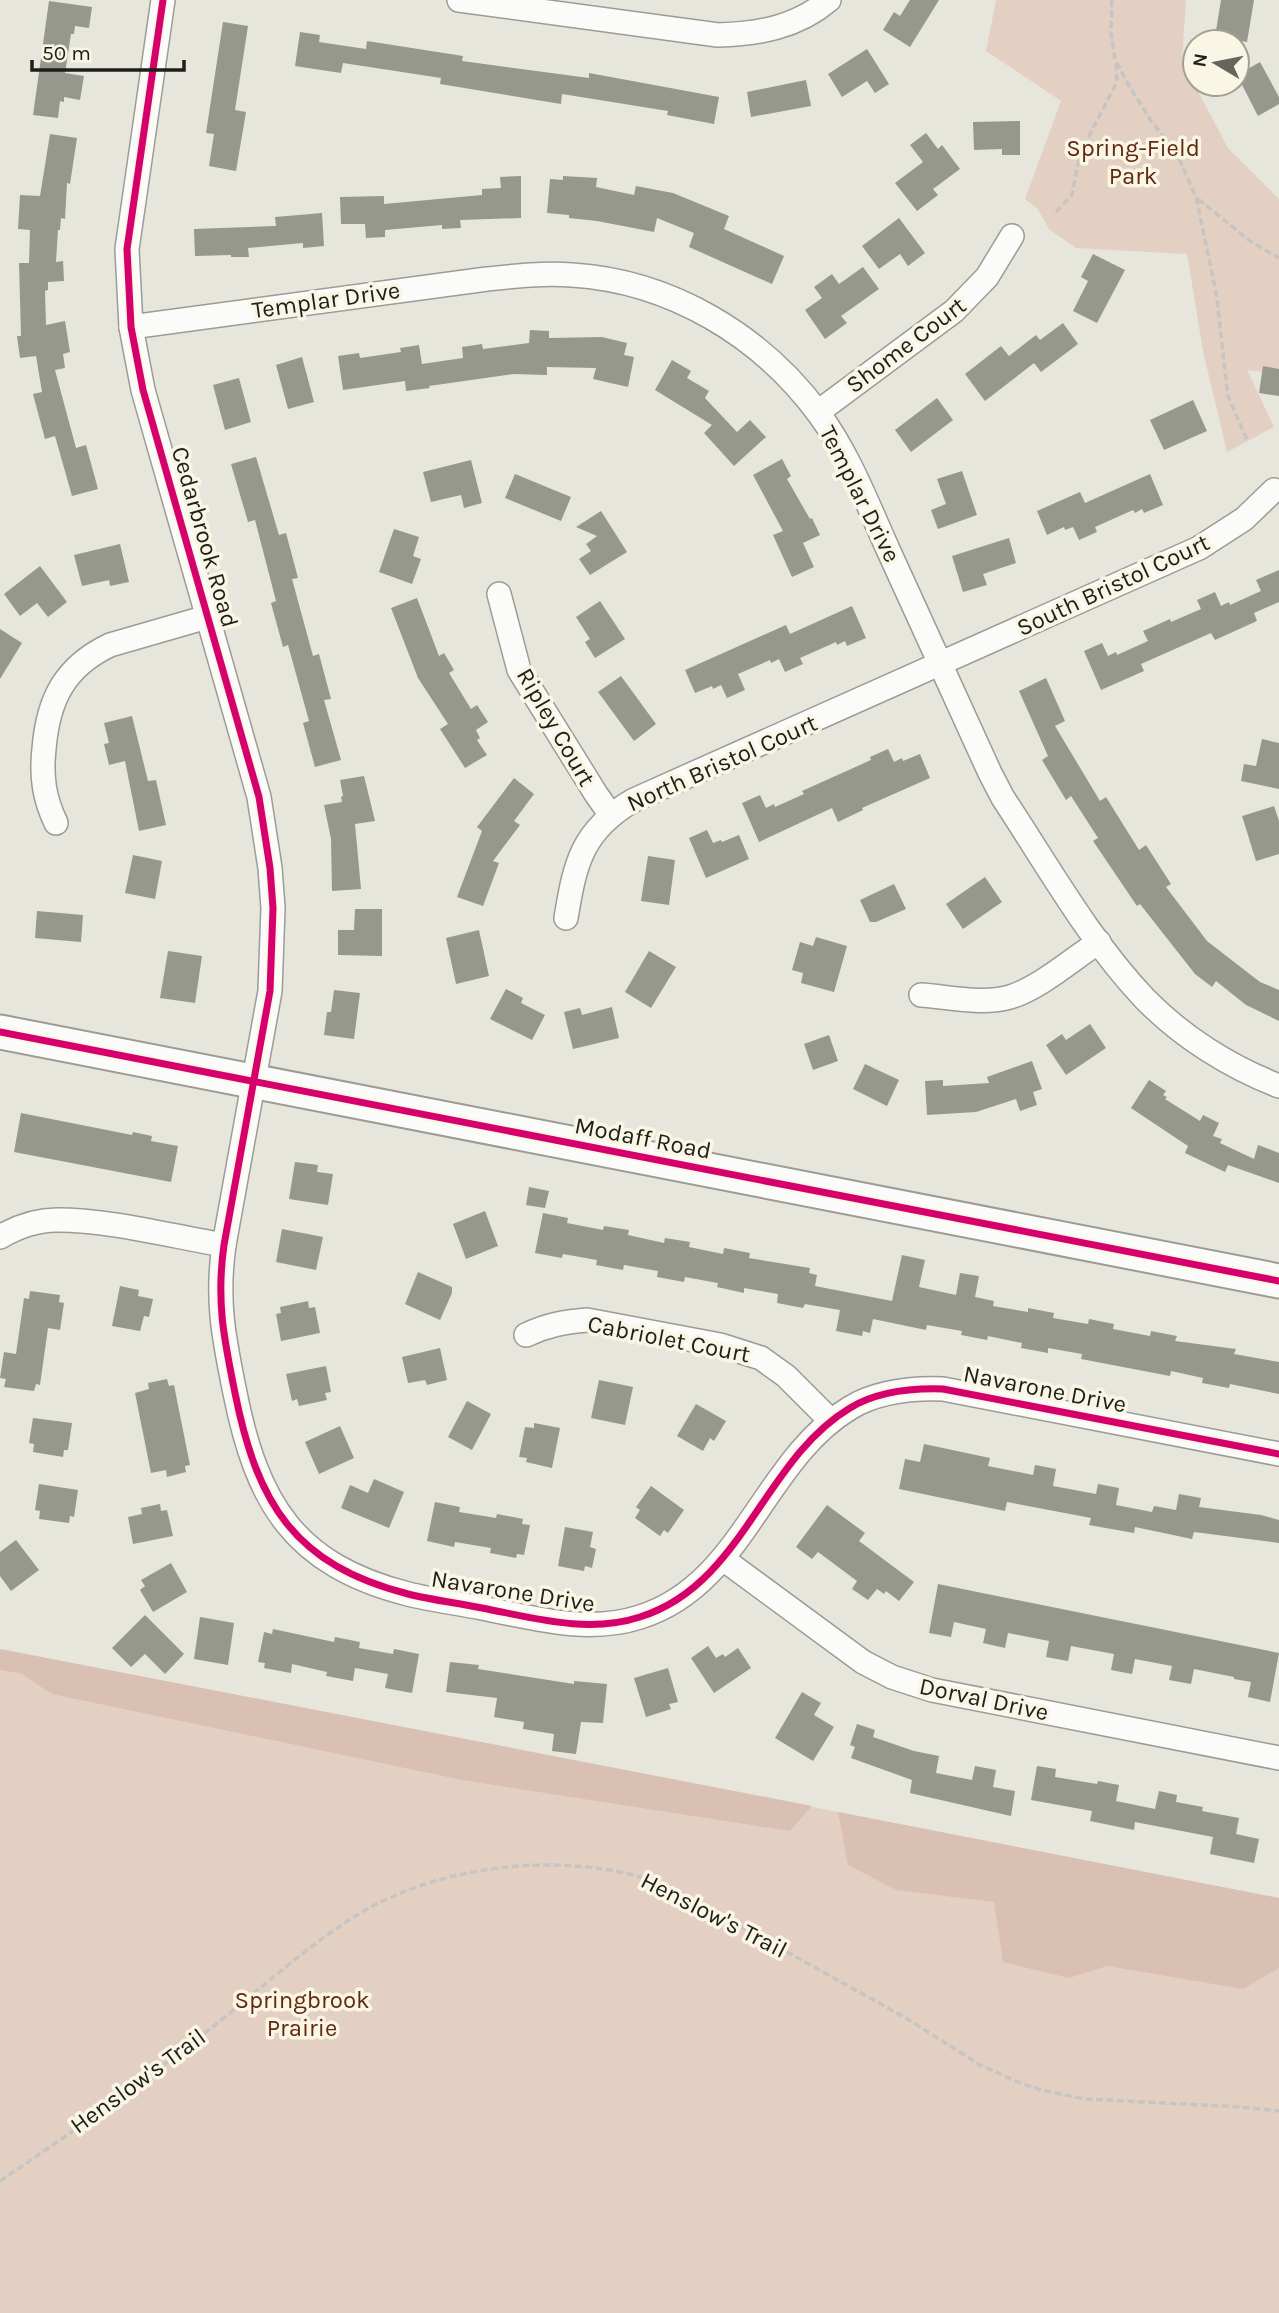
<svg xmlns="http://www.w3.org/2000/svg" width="1279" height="2313" viewBox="0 0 1279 2313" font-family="Karla,sans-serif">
<rect width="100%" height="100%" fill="#e7e6dc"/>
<g fill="#e4cfc3">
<polygon points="996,0 1186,0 1182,61 1228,148 1279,199 1279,374 1247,370 1274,427 1227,452 1203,351 1187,254 1076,248 1049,229 1037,208 1025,199 1061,101 986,51"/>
<polygon points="0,1649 1279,1898 1279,2313 0,2313"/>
</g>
<g fill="#d9c0b2">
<polygon points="0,1649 812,1806 790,1831 462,1780 52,1694 20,1673 0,1670"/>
<polygon points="838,1812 1279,1898 1279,1968 1243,1989 1107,1966 1069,1978 1003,1962 994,1902 896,1890 848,1865"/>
</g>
<g fill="#96988d">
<polygon points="910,0 939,0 910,47 883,30 894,12 900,16"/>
<polygon points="1221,0 1254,0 1247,42 1215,37"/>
<polygon points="49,1 92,7 89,28 75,26 74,34 71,34 65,73 84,76 80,100 64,97 64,102 60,101 58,118 33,115"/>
<polygon points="223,22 248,26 235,110 246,112 236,171 209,166 214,134 206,133"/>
<polygon points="300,32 320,35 319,42 366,49 367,41 463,56 462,61 589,78 589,73 719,97 714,124 667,115 668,111 562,94 561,104 440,84 441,78 343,63 341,73 295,66"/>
<polygon points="867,49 889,84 875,93 867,81 842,97 828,74"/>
<polygon points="1260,62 1279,97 1279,104 1258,116 1237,75"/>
<polygon points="806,80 811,106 751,117 747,92"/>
<polygon points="1020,121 1020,155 1002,155 1002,149 974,150 973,122"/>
<polygon points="926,133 938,149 942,145 960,169 933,189 938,195 917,211 895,183 923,162 910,145"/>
<polygon points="50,134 77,138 70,184 67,183 65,219 61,218 60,230 58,230 56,262 63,261 64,281 48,282 48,290 45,291 46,325 65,321 70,352 63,354 65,368 55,370 76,448 86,445 98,489 72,496 55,436 45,439 33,394 42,392 36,356 20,358 17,336 21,336 19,263 29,263 30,230 18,229 20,195 40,196"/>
<polygon points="521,176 521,218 460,220 461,228 442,229 442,225 385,230 385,237 366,238 365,224 341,224 340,197 384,196 384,204 482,195 482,189 501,188 500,177"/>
<polygon points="563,176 597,178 596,187 634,195 636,186 673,193 729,216 724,229 784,256 772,284 689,247 694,233 657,218 654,232 597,221 569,218 569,215 547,213 550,179 563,180"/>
<polygon points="322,213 324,246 303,248 303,243 248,248 249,257 231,257 231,255 195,256 194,229 276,226 275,217"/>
<polygon points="899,218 925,253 908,266 900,254 879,269 862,246"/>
<polygon points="1093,254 1125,270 1097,323 1073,311 1088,281 1081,277"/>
<polygon points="863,267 879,289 841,316 847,323 825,339 805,310 822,298 814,287 832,274 839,284"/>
<polygon points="1063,323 1078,344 1041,372 1034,363 985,401 965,374 1001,346 1009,356 1036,335 1040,340"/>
<polygon points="530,330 549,331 549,338 602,337 627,343 624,355 634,357 628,387 593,379 596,368 547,367 547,375 514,374 429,386 430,388 406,391 405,381 343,390 338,356 359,353 360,358 401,352 400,348 419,345 422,364 463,358 462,347 482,344 483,349 529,343"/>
<polygon points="302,357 314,402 288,409 276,365"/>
<polygon points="672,360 691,371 687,378 709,391 705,398 737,432 750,420 766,437 734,466 704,433 712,425 655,390"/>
<polygon points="1263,366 1279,369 1279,396 1259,393"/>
<polygon points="239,378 251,422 225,430 213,385"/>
<polygon points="937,398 953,420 911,452 895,430"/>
<polygon points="1193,400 1207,431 1164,450 1150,420"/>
<polygon points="256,457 279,535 286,533 298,578 292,579 313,656 319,654 331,699 324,700 341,760 315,767 303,723 309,721 288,645 283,647 271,603 276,601 255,520 248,522 231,464"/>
<polygon points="782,459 791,476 787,479 810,519 812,518 820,535 803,543 814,567 792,577 773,535 783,531 753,475"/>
<polygon points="471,460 482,503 464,508 461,495 431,502 423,472"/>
<polygon points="962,471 977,515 938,529 931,510 946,504 937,479"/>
<polygon points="515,474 571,497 561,521 505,498"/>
<polygon points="1150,474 1163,505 1144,513 1142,509 1135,513 1133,510 1095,527 1097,532 1079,540 1073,527 1065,530 1064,527 1047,535 1037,511 1080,492 1085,503"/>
<polygon points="601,511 627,552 590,575 579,559 591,551 586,544 597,536 576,527"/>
<polygon points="394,529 419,537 413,556 421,559 412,584 379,572"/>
<polygon points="1009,538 1016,563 983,574 987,585 963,592 952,556"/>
<polygon points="120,544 129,582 110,586 109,580 82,586 74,555"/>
<polygon points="40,566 67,602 48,617 37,603 20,616 4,594"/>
<polygon points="1279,570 1279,602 1254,613 1257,621 1215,640 1211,633 1141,664 1144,671 1101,690 1084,651 1102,643 1108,656 1116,652 1117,655 1148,641 1143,631 1170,619 1171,622 1201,609 1197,600 1215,592 1221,606 1229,602 1230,605 1261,591 1256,580"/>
<polygon points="417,598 439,656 444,653 454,670 449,673 471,709 477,705 488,722 476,730 480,738 477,740 487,755 465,768 440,729 448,724 418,678 391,608"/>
<polygon points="600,601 625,639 595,658 585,642 590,639 576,617"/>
<polygon points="852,606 866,638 847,646 845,641 837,645 836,642 800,658 803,664 785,672 779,659 771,663 770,660 738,674 745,690 727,698 721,685 713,689 712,686 695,693 685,670 786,625 790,634"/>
<polygon points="0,629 22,643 0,679"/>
<polygon points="621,676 656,724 634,741 598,692"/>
<polygon points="1046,678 1065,721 1055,726 1100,801 1106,797 1139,850 1146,845 1171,884 1166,887 1207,941 1260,982 1279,990 1279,1021 1246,1005 1216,981 1212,987 1195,974 1140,904 1137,906 1093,841 1098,838 1071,796 1066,800 1042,760 1048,756 1019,691"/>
<polygon points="132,716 148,781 156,780 166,825 139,831 125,761 109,765 104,744 109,743 104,723"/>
<polygon points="1262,739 1279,743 1279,789 1241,781 1244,764 1256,766"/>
<polygon points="888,749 894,762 902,758 903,761 920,754 930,778 862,808 863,810 838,822 832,808 759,842 742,803 760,795 766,808 774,804 775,807 804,794 802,791 871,760 870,757"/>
<polygon points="364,776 375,821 355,824 361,889 332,891 331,839 324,805 342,802 341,797 343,796 340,780"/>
<polygon points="514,778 534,794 514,821 520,825 493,861 499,863 483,906 457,897 482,831 477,827"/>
<polygon points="1274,806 1279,821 1279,854 1256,861 1242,816"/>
<polygon points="707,830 713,843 721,840 722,842 739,835 749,859 706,878 689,838"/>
<polygon points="133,855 162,861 155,899 125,893"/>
<polygon points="648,856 675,860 669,905 641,901"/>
<polygon points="985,877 1002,902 963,929 946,904"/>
<polygon points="894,884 906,909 876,922 870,922 860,900"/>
<polygon points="355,909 382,909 382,956 338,955 338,930 354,930"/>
<polygon points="37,911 83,915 81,942 35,938"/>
<polygon points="479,930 489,976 456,984 446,938"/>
<polygon points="816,937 847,946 834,992 801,983 803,973 792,970 800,942 813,946"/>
<polygon points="168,951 202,956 195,1003 160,998"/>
<polygon points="649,951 676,967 651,1008 625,992"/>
<polygon points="506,989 523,998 521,1003 545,1015 532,1040 490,1019"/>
<polygon points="334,990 360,993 354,1039 324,1035 327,1012 331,1012"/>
<polygon points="612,1007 619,1038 573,1049 564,1012 580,1008 582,1015"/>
<polygon points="1090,1024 1106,1048 1066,1075 1046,1045 1062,1034 1066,1040"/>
<polygon points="829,1035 838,1061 813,1070 804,1044"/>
<polygon points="1032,1061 1042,1089 1033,1092 1037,1105 1020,1111 1016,1099 976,1112 927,1115 925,1081 943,1080 943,1086 989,1083 987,1077"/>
<polygon points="865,1064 899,1080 887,1106 853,1089"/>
<polygon points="1149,1080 1166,1091 1163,1095 1167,1097 1165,1099 1200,1121 1203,1115 1219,1123 1213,1136 1222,1139 1220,1143 1254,1159 1258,1145 1279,1153 1279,1183 1228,1165 1225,1172 1185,1153 1188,1146 1131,1108"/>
<polygon points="21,1113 132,1135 133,1132 152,1136 151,1141 178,1146 171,1182 14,1152"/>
<polygon points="295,1162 318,1165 317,1172 333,1174 328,1205 289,1199"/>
<polygon points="529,1187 549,1191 545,1208 526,1205"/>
<polygon points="485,1211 498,1246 466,1259 453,1224"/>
<polygon points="543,1213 568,1218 567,1223 603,1230 604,1226 629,1230 628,1235 664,1243 665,1238 690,1242 689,1247 723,1254 724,1248 750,1253 749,1258 810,1268 809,1273 817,1275 815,1286 892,1301 902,1255 925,1260 919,1287 956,1295 960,1273 979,1276 975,1297 994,1301 993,1306 1028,1312 1028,1308 1054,1313 1053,1318 1088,1324 1089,1319 1114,1324 1113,1329 1150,1336 1151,1331 1177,1336 1175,1341 1236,1349 1234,1354 1279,1362 1279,1394 1230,1384 1229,1388 1202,1383 1203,1378 1171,1371 1170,1376 1081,1359 1082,1354 1048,1348 1048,1353 1021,1348 1022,1343 988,1336 987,1340 961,1335 962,1331 927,1325 926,1330 873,1319 870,1333 863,1331 862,1336 836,1331 840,1310 805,1304 803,1308 777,1303 778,1294 744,1288 744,1293 717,1287 718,1283 685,1277 684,1282 657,1277 658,1271 624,1265 623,1270 596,1265 597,1260 563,1254 562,1258 535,1253"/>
<polygon points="282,1229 323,1237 316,1270 276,1262"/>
<polygon points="418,1272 452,1287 452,1293 440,1320 405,1304"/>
<polygon points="120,1286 139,1290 138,1296 153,1299 149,1317 144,1316 140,1331 112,1326"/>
<polygon points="30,1291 60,1295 59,1302 64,1303 60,1330 48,1328 40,1385 36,1384 34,1391 4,1387 6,1379 0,1378 4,1352 16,1354 24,1298 29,1299"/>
<polygon points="308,1301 309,1308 315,1307 320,1333 281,1341 276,1314 281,1313 280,1307"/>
<polygon points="440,1348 447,1380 427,1385 425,1380 408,1383 402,1357"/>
<polygon points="326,1366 331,1392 325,1393 327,1400 299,1406 297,1399 292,1401 286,1374"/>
<polygon points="167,1379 169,1386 174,1385 190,1465 185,1466 186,1472 167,1477 166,1470 151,1473 135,1393 149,1389 148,1383"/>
<polygon points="599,1380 633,1387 625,1425 591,1418"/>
<polygon points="467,1401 491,1414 472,1450 448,1437"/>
<polygon points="696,1404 726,1421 714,1441 710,1438 703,1451 677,1436"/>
<polygon points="33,1418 72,1423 68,1450 64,1450 63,1457 33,1452 34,1444 29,1443"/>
<polygon points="534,1423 560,1428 552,1468 526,1462 527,1458 519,1457 525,1427 534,1428"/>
<polygon points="340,1426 354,1458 319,1474 305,1442"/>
<polygon points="924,1444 990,1458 988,1466 1033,1475 1035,1465 1056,1469 1053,1486 1096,1494 1098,1484 1119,1488 1116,1505 1152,1512 1154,1506 1176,1510 1179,1494 1201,1498 1199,1507 1261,1515 1279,1520 1279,1543 1194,1532 1192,1539 1135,1527 1134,1533 1089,1525 1091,1518 1007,1502 1005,1511 899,1489 905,1459 920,1462"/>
<polygon points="374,1479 404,1492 389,1528 341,1508 350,1485 368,1493"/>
<polygon points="39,1484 78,1490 74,1517 70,1516 69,1523 39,1519 40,1511 35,1510"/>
<polygon points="651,1486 684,1510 668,1533 664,1530 660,1536 635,1518 640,1510 636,1507"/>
<polygon points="435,1502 460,1507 459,1512 496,1518 497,1514 523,1519 522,1524 530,1525 524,1555 517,1554 516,1558 490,1553 491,1548 455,1542 454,1547 427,1541"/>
<polygon points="160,1504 161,1511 167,1510 173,1536 133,1544 128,1517 142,1514 141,1508"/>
<polygon points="827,1505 865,1533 859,1541 914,1582 899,1601 886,1591 884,1594 877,1589 868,1600 852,1589 857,1581 818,1552 812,1559 796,1547"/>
<polygon points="565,1527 593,1532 590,1547 596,1549 592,1568 585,1566 584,1571 558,1566"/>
<polygon points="16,1540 39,1570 11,1591 0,1576 0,1552"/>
<polygon points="171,1563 187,1592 153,1612 140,1590 145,1586 141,1580"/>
<polygon points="938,1584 1279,1653 1270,1702 1248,1697 1251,1682 1234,1679 1234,1677 1194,1669 1191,1684 1169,1680 1172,1666 1135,1659 1132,1674 1111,1670 1114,1654 1071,1646 1068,1661 1046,1657 1049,1641 1008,1633 1005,1648 983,1643 986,1629 954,1622 951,1637 929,1633"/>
<polygon points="145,1615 184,1654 165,1674 145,1654 131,1667 112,1648"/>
<polygon points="200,1617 234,1623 228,1665 194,1659"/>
<polygon points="273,1629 334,1642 335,1637 360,1642 359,1648 393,1654 394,1649 419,1654 412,1693 385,1688 388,1674 355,1668 353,1681 326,1676 327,1672 292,1664 291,1673 264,1668 265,1663 258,1662 264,1632 272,1634"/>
<polygon points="708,1646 716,1658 723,1654 725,1657 738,1648 751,1668 714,1693 691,1658"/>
<polygon points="450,1662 479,1665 478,1669 574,1684 574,1681 607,1684 603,1723 581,1722 576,1754 552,1751 554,1734 523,1729 524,1722 494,1717 497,1698 446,1692"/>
<polygon points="668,1668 678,1702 669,1704 671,1709 646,1717 634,1678"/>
<polygon points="802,1692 821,1703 814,1715 834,1727 813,1761 775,1738"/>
<polygon points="857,1724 875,1730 873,1737 914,1751 939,1756 936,1773 972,1780 975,1766 996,1770 993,1787 1015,1791 1011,1816 910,1793 912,1780 851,1758 855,1747 850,1745"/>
<polygon points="1037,1766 1056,1769 1055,1777 1097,1784 1098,1781 1119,1785 1116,1801 1155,1809 1159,1791 1177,1795 1176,1802 1203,1807 1202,1811 1239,1818 1236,1834 1259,1839 1254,1863 1210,1854 1213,1837 1135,1822 1134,1830 1090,1821 1092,1811 1031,1800"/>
</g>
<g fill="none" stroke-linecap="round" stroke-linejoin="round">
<g stroke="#9c9b94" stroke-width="26">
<g id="street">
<path d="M163 0 127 249 131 327 143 390 259 797 270 868 273 908 270 991 224 1245C216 1301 224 1339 235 1393 257 1503 294 1565 408 1594 432 1600 457 1603 482 1608 534 1618 588 1634 640 1617 743 1585 763 1460 850 1408 878 1391 911 1388 943 1389L1279 1454"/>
<path d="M459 0 718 35C759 34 797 27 829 0"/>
<path d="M131 327 487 279C516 276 544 273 572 275 670 281 761 335 819 414 850 456 869 508 891 556 924 628 957 701 990 773L1003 798C1048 866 1089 940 1145 999 1182 1037 1230 1067 1279 1086"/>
<polyline points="818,412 954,311 987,277 1012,236"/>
<polyline points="499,594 519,670 596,794 610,814"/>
<path d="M56 823C44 798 41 776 44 749 48 700 64 667 110 645L207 617"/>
<path d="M566 918C575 863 582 830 634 800L1199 548 1244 519 1274 490"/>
<path d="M921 995C949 997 983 1005 1010 997 1040 988 1072 959 1099 942"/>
<path d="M0 1237C17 1227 37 1220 57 1220 111 1220 170 1236 224 1245"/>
<path d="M526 1335C547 1325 564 1322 587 1320L720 1345 761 1358 786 1376 831 1421"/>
<polyline points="723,1559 863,1662 892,1677 932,1690 1279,1758"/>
</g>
</g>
<g stroke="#9c9b94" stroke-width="37">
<polyline id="secondary" points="0,1032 1279,1281"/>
</g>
<g stroke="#c6c5c3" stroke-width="3.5" stroke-dasharray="7 3.5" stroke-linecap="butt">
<polyline points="1112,0 1111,33 1115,59 1128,84 1150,119 1177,154 1196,197 1216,292 1228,396 1247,440"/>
<polyline points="1198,199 1250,241 1279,258"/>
<polyline points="1056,212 1072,195 1080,153 1117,82 1116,64"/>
<path d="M0 2181C70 2134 140 2084 206 2032 254 1995 305 1947 357 1915 444 1862 573 1849 668 1886L906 2018 980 2065 1018 2082 1041 2090 1085 2099 1241 2107 1279 2111"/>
</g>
<use href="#street" stroke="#fbfbfa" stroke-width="23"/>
<use href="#secondary" stroke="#fbfbfa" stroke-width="33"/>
<g stroke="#f9f6e5" stroke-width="11">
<g id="cycleway">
<path d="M163 0 127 249 131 327 143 390 259 797 270 868 273 908 270 991 224 1245C216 1301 224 1339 235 1393 257 1503 294 1565 408 1594 432 1600 457 1603 482 1608 534 1618 588 1634 640 1617 743 1585 763 1460 850 1408 878 1391 911 1388 943 1389L1279 1454"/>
<polyline points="0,1032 1279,1281"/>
</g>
</g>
<use href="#cycleway" stroke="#d6006c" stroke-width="7"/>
</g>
<g text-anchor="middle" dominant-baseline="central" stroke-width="7" stroke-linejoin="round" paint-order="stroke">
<g font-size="24" fill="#622910" stroke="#f9f6e5">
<text x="1133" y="148">Spring-Field<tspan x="1133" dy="28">Park</tspan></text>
<text x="302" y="2000">Springbrook<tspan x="302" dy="28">Prairie</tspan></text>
</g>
<g font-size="24" fill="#1f1e18" stroke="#f9f6e5">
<text transform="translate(326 300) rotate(-8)">Templar Drive</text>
<text transform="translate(906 345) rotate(-37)">Shome Court</text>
<text transform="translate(860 494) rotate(63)">Templar Drive</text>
<text transform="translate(205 537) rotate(74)">Cedarbrook Road</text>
<text transform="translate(1113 585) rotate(-25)">South Bristol Court</text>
<text transform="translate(556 727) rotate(60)">Ripley Court</text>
<text transform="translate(722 763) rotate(-24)">North Bristol Court</text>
<text transform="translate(643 1138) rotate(11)">Modaff Road</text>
<text transform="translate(669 1339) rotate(11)">Cabriolet Court</text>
<text transform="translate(1045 1389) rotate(11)">Navarone Drive</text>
<text transform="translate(513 1591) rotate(9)">Navarone Drive</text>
<text transform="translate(984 1699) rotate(12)">Dorval Drive</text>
<text transform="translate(714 1915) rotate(27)">Henslow's Trail</text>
<text transform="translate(138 2081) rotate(-36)">Henslow's Trail</text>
</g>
</g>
<g transform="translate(1216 63) rotate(280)"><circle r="33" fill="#f9f6e5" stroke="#a2a093" stroke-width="2"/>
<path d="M0-5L12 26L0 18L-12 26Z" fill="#65645d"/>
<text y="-10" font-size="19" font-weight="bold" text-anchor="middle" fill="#1f1e18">N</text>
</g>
<path d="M32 60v10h152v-10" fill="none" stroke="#1f1e18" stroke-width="3.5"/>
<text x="42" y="60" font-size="21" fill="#1f1e18" stroke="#f9f6e5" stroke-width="5" paint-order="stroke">50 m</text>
</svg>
